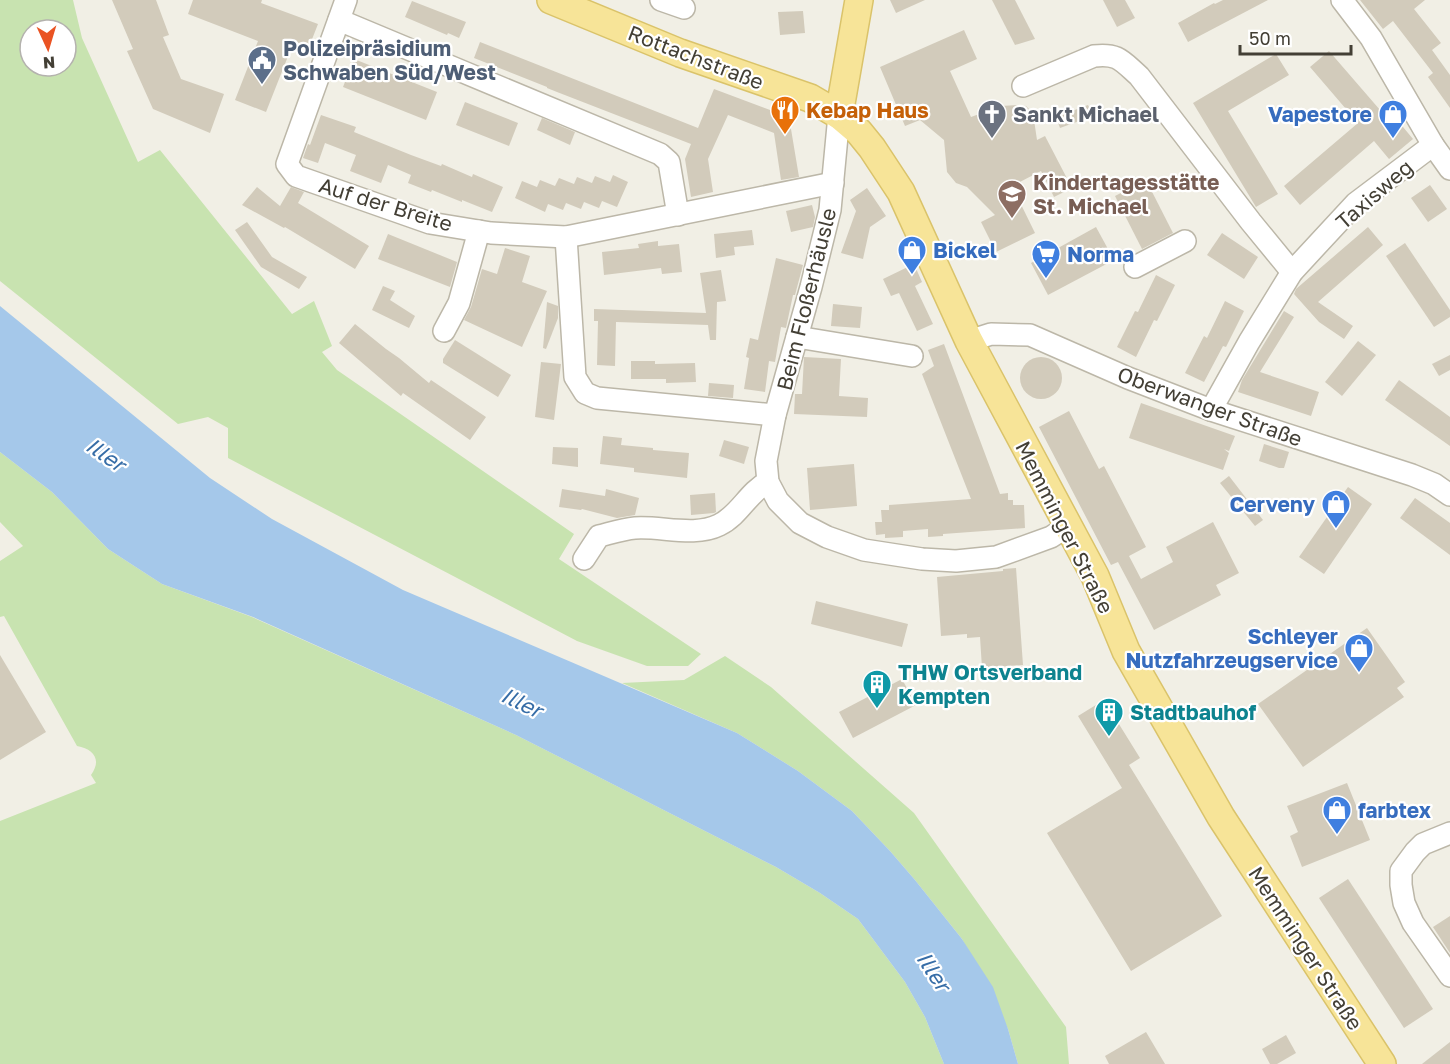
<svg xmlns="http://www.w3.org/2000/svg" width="1450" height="1064" viewBox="0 0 1450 1064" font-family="'Golos Text',sans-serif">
<rect width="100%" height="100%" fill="#f1efe5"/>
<g fill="#c8e3b0" fill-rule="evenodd">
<path d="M0 0H73L82 38 138 162 160 150 292 314 314 301 332 346 322 352 337 370 574 534 559 559 701 654 688 666H647L577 641 228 458V428L208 417 178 424 0 281ZM30 30H66V66H30Z"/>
<path d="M0 452 52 492 108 549 162 584 252 617 516 735 776 867 820 893 858 919 905 982 925 1017 944 1064H0V821L96 783 91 775C102 760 94 749 77 746L4 616 0 617V561L23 546 0 522Z"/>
<polygon points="725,656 771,687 914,813 1066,1027 1069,1064 1018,1064 1008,1029 962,939 915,880 890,851 852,811 798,771 737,733 622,683 684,680"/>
</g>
<polygon fill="#a5c8ea" points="0,306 210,478 272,519 403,590 737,733 798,771 852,811 890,851 915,880 962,939 993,987 1008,1029 1018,1064 944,1064 925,1017 905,982 858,919 820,893 776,867 516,735 253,617 162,584 108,549 52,492 0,452"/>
<g fill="#d2cbbb">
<polygon points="112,0 156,0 169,35 163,37 181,79 224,94 210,133 153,109 127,51 133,49"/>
<polygon points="193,0 262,0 261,3 318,24 309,47 294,41 266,112 235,100 258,41 188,14"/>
<polygon points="890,0 925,0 896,13"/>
<polygon points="992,0 1015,0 1035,39 1015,45"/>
<polygon points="1103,0 1125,0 1135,18 1117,27"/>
<polygon points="1223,0 1268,0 1188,42 1178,23 1214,3 1215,4"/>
<polygon points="1360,0 1425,0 1414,9 1441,43 1432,50 1450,75 1450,108 1428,77 1433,73 1393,21 1383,29"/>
<polygon points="412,1 466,22 459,38 448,33 447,35 405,17"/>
<polygon points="803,11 805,33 780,35 778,12"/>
<polygon points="964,30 977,59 950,71 971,117 1001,106 1019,105 1026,106 1033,113 1037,140 1045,136 1072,188 1054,197 1041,171 1012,186 1035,233 996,252 981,222 995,215 967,187 956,183 947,172 944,140 920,120 905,126 880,67"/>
<polygon points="480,42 698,128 714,89 789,117 799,177 781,180 774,133 728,115 708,159 713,192 691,197 685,159 691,144 557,92 547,88 547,87 474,58"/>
<polygon points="1329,51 1393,125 1398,121 1413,139 1389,159 1374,141 1300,205 1284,186 1358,123 1310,67"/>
<polygon points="1276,54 1289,75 1228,111 1278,194 1256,207 1193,103"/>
<polygon points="354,59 437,92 426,120 343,87"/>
<polygon points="465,102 518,123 509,146 456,125"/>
<polygon points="1088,105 1093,116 1060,128 1056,117"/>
<polygon points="321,115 356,127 354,132 411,155 441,166 442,164 472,177 473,174 503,187 492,212 462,200 462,202 432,190 431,192 408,183 411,175 388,165 381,183 350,171 356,155 325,143 318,163 303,158 308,144 310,145"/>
<polygon points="542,118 575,132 570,145 537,130"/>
<polygon points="613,175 628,182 617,207 602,201 599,208 584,202 581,209 566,203 563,210 548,204 545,212 515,198 522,181 537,187 540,180 555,186 559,178 574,184 577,177 592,183 595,176 610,182"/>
<polygon points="1146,180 1173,233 1142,249 1115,196"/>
<polygon points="1430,185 1447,209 1428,222 1411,198"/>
<polygon points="257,187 280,206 291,187 304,192 298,203 369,246 355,269 285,227 284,228 242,205"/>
<polygon points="867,188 886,216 870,227 863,259 841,253 856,211 850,200"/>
<polygon points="812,205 815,217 813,227 791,232 786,211"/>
<polygon points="247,222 272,257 307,277 299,289 261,267 235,230"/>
<polygon points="1096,227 1114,260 1048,295 1031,263"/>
<polygon points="1368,227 1383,245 1318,302 1353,326 1344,339 1319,322 1294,294 1296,289"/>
<polygon points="752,230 754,245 734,247 735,255 716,258 714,234"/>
<polygon points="1222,233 1258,257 1244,279 1207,255"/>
<polygon points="388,234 457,262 450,287 378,259"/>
<polygon points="658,241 658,246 679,244 682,272 662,274 661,268 604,275 602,252 639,248 638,244"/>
<polygon points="1405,243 1450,310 1450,317 1434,327 1386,256"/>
<polygon points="505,248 530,256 522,282 547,291 522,347 464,320 471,307 482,269 497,274"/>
<polygon points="776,258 803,265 795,295 793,295 786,328 781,327 775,362 769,361 765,392 744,389 749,358 746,357 750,338 758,340"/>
<polygon points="914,264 922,282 915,286 933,324 917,331 899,293 891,296 883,279"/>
<polygon points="721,270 726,301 717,302 716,340 710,340 708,325 616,322 615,366 597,365 598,321 594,321 594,309 706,313 700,273"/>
<polygon points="1156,275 1175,285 1157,321 1154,320 1136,357 1117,347 1135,311 1138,312"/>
<polygon points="383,286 395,291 390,300 415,316 409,328 372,310"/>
<polygon points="1225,301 1244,311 1226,347 1223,346 1204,382 1185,373 1204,336 1207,338"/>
<polygon points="547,302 558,306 558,318 546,349 543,348"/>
<polygon points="833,304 862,307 860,328 831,326"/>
<polygon points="1284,311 1294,317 1260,372 1319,392 1311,416 1238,392 1242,380"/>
<polygon points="355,324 386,349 399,358 429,383 431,380 486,417 470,440 403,393 401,396 339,343"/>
<polygon points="455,340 511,375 498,397 443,363 443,359"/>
<polygon points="1358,341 1376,355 1342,396 1325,382"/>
<polygon points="944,344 1000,494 1008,493 1008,500 1013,500 1013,505 1024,505 1025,528 943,534 943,536 928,537 928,529 903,531 903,537 885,538 885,534 876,535 875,522 882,522 881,510 889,510 889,505 971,499 922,374 934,366 928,350"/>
<polygon points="1450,355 1450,370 1439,376 1432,364"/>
<polygon points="804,357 841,359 839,396 868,398 867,417 794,414 795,394 802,394"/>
<circle cx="1041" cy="378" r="21"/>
<polygon points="631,361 655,361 655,364 695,363 696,382 666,383 666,379 631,379"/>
<polygon points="541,362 561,364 554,420 535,417"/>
<polygon points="1399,380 1450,417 1450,446 1385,400"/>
<polygon points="709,383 734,385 733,398 708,396"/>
<polygon points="1141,403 1235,436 1229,451 1224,449 1229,453 1223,470 1129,438"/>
<polygon points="1069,411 1099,469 1104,466 1146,547 1129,556 1141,579 1173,562 1166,547 1213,522 1239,573 1216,585 1221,595 1154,630 1118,562 1111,565 1039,427"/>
<polygon points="603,436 622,438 621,445 653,448 653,450 689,453 687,478 634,472 634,468 600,464"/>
<polygon points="724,440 749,447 744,464 719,456"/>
<polygon points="1264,444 1289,452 1284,468 1279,468 1259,461"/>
<polygon points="553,447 578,448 578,467 552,464"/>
<polygon points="854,464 857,506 810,510 807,468"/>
<polygon points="1229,476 1263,520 1255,526 1220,483"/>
<polygon points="1348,487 1372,504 1324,574 1299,557"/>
<polygon points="562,489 605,496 606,489 639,498 635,515 617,518 582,509 581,510 559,507"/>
<polygon points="715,493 716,512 714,513 691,515 690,495"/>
<polygon points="1415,498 1450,523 1450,555 1400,518"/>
<polygon points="1016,568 1023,665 982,668 980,637 967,638 967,634 941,636 937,577 1003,571 1003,569"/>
<polygon points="816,601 908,624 902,647 811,624"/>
<polygon points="1367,628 1405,682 1397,688 1404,697 1303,767 1258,704"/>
<polygon points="0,655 46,732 0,760"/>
<polygon points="902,679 916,705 853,738 839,712"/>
<polygon points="1104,700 1140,758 1129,765 1222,916 1131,971 1047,833 1122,788 1078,716"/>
<polygon points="1347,783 1370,840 1302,867 1290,836 1298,832 1287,806"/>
<polygon points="1348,879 1433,1009 1404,1028 1319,898"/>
<polygon points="1450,916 1450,953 1433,927"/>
<polygon points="1146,1032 1165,1064 1109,1064 1105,1056"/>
<polygon points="1286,1035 1296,1053 1277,1064 1270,1064 1262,1049"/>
<polygon points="1450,1042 1450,1064 1422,1064"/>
</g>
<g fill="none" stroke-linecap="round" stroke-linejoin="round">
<g stroke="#bcb7a8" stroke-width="24">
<g id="minor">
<polyline points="346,0 287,164 296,176 430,223 491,233 566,237 833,183"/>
<polyline points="661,0 684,8"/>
<polyline points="1342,0 1371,38 1433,145 1450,169"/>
<polyline points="339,20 660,154 669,162 678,215"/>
<path d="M1023 86 1094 56C1118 53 1122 61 1139 76L1251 222 1292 272"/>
<polyline points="839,115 830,210 811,287 775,415 766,461 768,482 778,501 800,523 827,537 864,550 922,559 956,561 996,557 1051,537 1068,526"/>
<polyline points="566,237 575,377 585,393 597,398 775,415"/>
<polyline points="1135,267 1185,241"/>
<polyline points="444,331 459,303 479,231"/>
<polyline points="797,337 912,356"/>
<polyline points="969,341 991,334 1030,335 1128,378 1211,410 1412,475 1434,484 1450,495"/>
<polyline points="1211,410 1249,342 1292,272 1356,203 1433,145"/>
<path d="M584 559 599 536C611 533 623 529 635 528 661 526 695 537 719 525 740 515 748 492 768 482"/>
<polyline points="1450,833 1423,844 1415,852 1401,871 1401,885 1404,903 1413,923 1450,976"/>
</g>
</g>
<g stroke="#dac36a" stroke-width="30">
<g id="major">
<polyline points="551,0 680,53 810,98 839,115 859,132 872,148 901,192 969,341 1095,576 1126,651 1221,817 1382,1064"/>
<polyline points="839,115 859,0"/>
</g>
</g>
<use href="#minor" stroke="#fff" stroke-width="21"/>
<use href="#major" stroke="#f7e498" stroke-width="27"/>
</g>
<defs>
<g id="civic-pin" transform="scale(1.5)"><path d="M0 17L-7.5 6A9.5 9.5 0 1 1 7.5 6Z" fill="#5c6f8a" stroke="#fff"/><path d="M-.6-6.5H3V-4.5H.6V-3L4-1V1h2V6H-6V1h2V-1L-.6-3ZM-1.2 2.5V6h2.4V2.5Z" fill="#fff"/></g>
<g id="restaurant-pin" transform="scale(1.5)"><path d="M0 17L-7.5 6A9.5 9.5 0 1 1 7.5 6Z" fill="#e8710a" stroke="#fff"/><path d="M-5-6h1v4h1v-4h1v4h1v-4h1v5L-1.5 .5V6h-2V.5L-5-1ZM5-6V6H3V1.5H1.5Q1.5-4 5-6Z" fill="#fff"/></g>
<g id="church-pin" transform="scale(1.5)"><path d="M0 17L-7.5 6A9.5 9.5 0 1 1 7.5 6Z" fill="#6b7280" stroke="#fff"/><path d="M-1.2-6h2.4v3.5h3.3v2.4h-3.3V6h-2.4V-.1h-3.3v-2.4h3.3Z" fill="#fff"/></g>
<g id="shop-pin" transform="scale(1.5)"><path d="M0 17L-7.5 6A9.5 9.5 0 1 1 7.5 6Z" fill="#3f7fe0" stroke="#fff"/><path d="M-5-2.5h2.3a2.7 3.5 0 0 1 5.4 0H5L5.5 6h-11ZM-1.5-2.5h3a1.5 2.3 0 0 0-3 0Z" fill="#fff"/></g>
<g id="school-pin" transform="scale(1.5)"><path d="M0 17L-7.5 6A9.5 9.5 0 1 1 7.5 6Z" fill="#8d6e63" stroke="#fff"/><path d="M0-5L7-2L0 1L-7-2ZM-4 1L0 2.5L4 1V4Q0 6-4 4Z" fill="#fff"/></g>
<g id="supermarket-pin" transform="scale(1.5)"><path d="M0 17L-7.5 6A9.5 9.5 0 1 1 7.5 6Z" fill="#3f7fe0" stroke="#fff"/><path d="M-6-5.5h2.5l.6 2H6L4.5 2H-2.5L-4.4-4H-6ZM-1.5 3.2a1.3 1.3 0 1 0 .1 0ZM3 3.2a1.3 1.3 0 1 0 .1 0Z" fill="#fff"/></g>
<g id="building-pin" transform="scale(1.5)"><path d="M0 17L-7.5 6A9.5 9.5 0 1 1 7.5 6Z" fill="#0f9aa8" stroke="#fff"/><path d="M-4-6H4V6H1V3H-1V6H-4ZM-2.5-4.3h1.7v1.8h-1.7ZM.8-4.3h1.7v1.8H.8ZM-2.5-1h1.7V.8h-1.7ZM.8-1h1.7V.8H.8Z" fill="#fff"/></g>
</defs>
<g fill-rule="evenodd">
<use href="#civic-pin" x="262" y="60"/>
<use href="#restaurant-pin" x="785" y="110"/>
<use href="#church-pin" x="992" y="114"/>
<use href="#shop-pin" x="1393" y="114"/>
<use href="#school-pin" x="1012" y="194"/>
<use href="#shop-pin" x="912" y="250"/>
<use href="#supermarket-pin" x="1046" y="254"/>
<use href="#shop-pin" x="1336" y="504"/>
<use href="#shop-pin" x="1359" y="648"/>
<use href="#building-pin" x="877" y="684"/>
<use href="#building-pin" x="1109" y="712"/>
<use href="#shop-pin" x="1337" y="810"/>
</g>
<g text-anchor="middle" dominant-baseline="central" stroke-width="4.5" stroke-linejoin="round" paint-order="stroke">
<g font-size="21" font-weight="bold" fill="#4e5e75" stroke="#fff" text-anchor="start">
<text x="283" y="48">Polizeipräsidium<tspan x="283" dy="24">Schwaben Süd/West</tspan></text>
</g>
<g font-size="21" fill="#433f35" stroke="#fff">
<text transform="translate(696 57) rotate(21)">Rottachstraße</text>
<text transform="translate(1374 194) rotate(-41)">Taxisweg</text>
<text transform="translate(386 204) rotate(17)">Auf der Breite</text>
<text transform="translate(806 299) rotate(-76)">Beim Floßerhäusle</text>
<text transform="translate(1210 406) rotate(20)">Oberwanger Straße</text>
<text transform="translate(1065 527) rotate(63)">Memminger Straße</text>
<text transform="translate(1306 948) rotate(57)">Memminger Straße</text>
</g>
<g font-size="21" font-weight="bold" fill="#c56008" stroke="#fff" text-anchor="start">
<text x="806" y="110">Kebap Haus</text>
</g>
<g font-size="21" font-weight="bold" fill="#5b616d" stroke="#fff" text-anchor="start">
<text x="1013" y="114">Sankt Michael</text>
</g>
<g font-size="21" font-weight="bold" fill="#366cbe" stroke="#fff" text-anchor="end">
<text x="1372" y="114">Vapestore</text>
<text x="933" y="250" text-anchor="start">Bickel</text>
<text x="1067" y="254" text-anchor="start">Norma</text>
<text x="1315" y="504">Cerveny</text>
<text x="1338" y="636">Schleyer<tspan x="1338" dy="24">Nutzfahrzeugservice</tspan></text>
<text x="1358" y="810" text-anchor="start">farbtex</text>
</g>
<g font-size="21" font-weight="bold" fill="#785e54" stroke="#fff" text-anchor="start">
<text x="1033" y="182">Kindertagesstätte<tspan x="1033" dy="24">St. Michael</tspan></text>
</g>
<g font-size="21" font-weight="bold" fill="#0d838f" stroke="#fff" text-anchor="start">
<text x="898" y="672">THW Ortsverband<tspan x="898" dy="24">Kempten</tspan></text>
<text x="1130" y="712">Stadtbauhof</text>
</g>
<g font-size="22" font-style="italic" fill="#366da7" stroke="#fff">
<text transform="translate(106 454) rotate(35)">Iller</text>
<text transform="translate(522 702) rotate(26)">Iller</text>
<text transform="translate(934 971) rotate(57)">Iller</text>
</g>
</g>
<g transform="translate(48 48) rotate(176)"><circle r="28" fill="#ffffff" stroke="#b4b2ae" stroke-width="1.5"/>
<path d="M0-4.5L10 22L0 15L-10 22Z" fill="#ea5323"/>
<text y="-9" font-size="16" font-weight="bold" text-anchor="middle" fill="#433f35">N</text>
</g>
<path d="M1240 45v9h111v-9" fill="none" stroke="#433f35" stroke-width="3"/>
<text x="1249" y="45" font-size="18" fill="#433f35" stroke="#ffffff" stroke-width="4.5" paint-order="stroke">50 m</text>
</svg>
